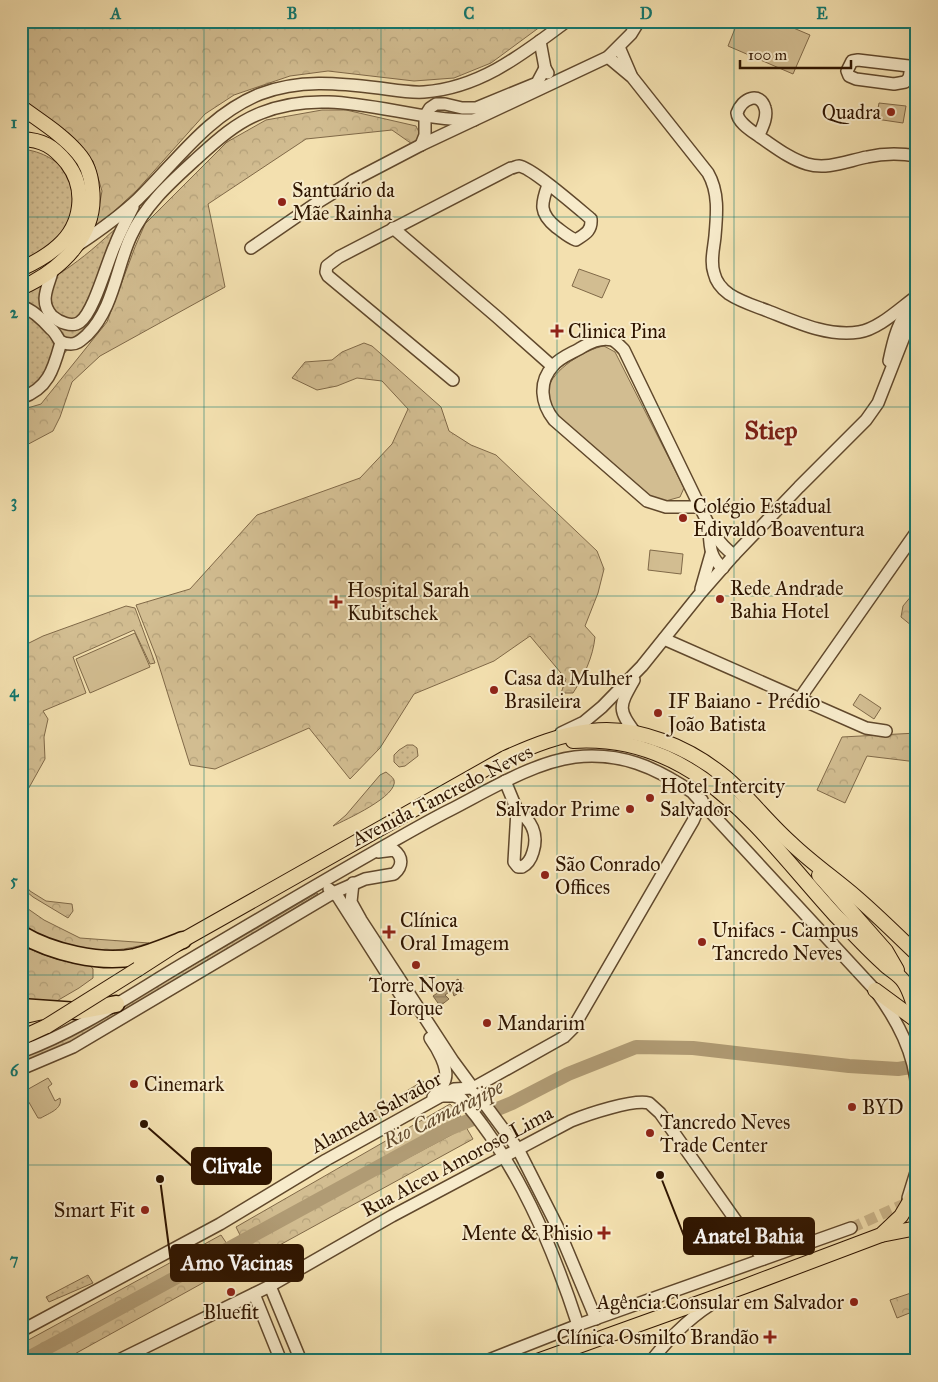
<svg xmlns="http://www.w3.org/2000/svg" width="938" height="1382" viewBox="0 0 938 1382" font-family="'IM FELL Great Primer',serif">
<defs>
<pattern id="grass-dots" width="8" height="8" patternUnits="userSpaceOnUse" patternTransform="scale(1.25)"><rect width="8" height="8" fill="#d2bd91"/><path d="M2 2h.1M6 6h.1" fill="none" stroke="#b5a27b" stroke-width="1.8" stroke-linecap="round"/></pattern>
<pattern id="forest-crowns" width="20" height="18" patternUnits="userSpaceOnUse" patternTransform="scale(1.25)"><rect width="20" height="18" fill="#d2bd91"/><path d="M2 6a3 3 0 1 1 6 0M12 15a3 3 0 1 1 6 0" fill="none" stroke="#b5a27b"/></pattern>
<pattern id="water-rules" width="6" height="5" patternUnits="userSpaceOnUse" patternTransform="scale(1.25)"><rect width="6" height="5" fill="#b09b74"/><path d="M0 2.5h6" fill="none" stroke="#907d5d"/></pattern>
</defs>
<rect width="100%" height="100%" fill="#f3e0af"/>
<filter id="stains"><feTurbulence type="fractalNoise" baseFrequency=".004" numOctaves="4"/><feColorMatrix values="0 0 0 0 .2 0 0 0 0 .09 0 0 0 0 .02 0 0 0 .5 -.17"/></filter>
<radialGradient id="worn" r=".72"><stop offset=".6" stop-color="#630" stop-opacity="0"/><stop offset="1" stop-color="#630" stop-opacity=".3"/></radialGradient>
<g fill="url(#grass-dots)" stroke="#806948">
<path d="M21 149C65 153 90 192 64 231 53 246 36 254 21 264Z"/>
<path d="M140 205 117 255 104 299 90 323 40 382 21 392V294C69 274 103 241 140 205Z"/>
<polygon points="407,745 413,745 417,748 418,756 405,766 399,767 394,762 394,755 399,750"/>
<polygon points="317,893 318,894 97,1028 60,1047 21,1063 21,1057 58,1043 94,1023"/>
<polygon points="423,1081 427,1088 337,1143 334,1135"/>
<polygon points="88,1275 93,1283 49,1302 46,1297"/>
</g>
<g fill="url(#forest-crowns)" stroke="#806948">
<polygon points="21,21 548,21 491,63 454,78 414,81 328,71 290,76 234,95 205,114 137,190 95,229 102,191 93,161 72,140 43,118 21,99"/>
<polygon points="322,110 346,110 416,126 421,136 412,144 392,130 306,139 208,204 225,287 100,356 72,382 60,417 53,431 21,448 21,410 41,404 107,322 135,247 145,224 227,142 266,120"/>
<path d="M364 343 372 346 441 407 449 431 471 445 496 455 597 551 604 569 598 593 585 626 595 637C593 657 584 676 573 693H561L566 679 530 636 494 661 414 694 380 748 350 779 309 728 215 769 190 765 156 656 136 605 190 589 257 515 360 478 392 444 408 409 382 381 357 378 337 386 317 390 292 378 305 362 332 360 342 352Z"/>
<polygon points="917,589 917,630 901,617 903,606"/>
<polygon points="126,606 135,608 155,663 150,664 134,630 73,657 86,693 43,711 48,719 44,737 45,759 21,802 21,647 43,636"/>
<polygon points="917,733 917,762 867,756 845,803 817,790 842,737"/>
<path d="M386 772C388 774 393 777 394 780 399 796 345 820 333 826L346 815 380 775Z"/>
<polygon points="21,879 30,891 46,901 72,904 73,911 68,918 33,897 21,887"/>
<path d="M21 904 44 920 80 938 149 943C103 958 63 949 21 925Z"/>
<path d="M21 945C42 955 67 964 90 965L93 969V978L79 988 55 1002H21Z"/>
<polygon points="450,1104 461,1116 241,1237 236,1227"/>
<polygon points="466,1127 473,1139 256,1258 248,1243"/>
<polygon points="221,1235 227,1244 21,1356 21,1344"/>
<polygon points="230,1254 237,1264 62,1361 33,1361"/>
<polygon points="917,1291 917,1310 897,1318 890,1300"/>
</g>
<g fill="#d2bd91" stroke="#806948">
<polygon points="738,21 777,21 810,35 793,74 728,46"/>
<polygon points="879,103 906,106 903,123 876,119"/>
<polygon points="579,269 610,280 602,298 572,286"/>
<path d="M604 346 615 352 684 488 680 497 662 502 647 497 552 412C550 405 547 398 548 390 551 370 586 349 604 346Z"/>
<polygon points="650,550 683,554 681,574 648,570"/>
<polygon points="135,633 150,667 90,693 76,659"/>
<polygon points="860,694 881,708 874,719 853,705"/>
<path d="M48 1078 52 1084 48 1087 55 1101 60 1098C63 1109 49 1113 41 1118H38L23 1092Z"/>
</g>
<polygon fill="url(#water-rules)" stroke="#7c6546" points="458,979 464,989 454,996 452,990 445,995 449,999 440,1006 433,996"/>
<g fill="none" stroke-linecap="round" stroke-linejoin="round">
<polyline stroke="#b09b74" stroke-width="14" points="23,1361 446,1130 512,1103 568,1074 636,1047 693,1048 849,1066 898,1069 917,1066"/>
<polyline stroke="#ccb78c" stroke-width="11" stroke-dasharray="11 5.5" stroke-linecap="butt" points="851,1228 911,1201"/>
<g stroke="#60482c" stroke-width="14">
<g id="minor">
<polyline points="540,41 545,68 548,73"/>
<polyline points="619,47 631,75"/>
<path d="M608 57 632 77 708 173C719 192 717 214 715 236 714 248 710 261 714 273 716 282 722 289 729 294 741 302 755 306 768 311 796 322 828 337 859 332 879 329 900 308 917 296"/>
<polyline points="911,67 909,78 905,82 894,84 856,79 849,76 847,71 852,61 858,60 917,67"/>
<path d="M759 135C762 128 768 117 765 108 760 91 742 98 737 113 738 123 752 131 760 137 775 147 790 159 807 164 827 170 847 161 867 157 884 153 900 153 917 156"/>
<polyline points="421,145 425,135 425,116 430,108 436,104 445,104 462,108 476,108 537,83 545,68"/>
<polyline points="393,228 497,317 552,366"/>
<path d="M78 245C99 231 119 217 138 199 176 162 208 115 260 94 299 79 338 83 379 88 394 90 409 93 424 92 481 88 524 53 567 21"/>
<polyline points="251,248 315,204 354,180 421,145 608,57 631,34 639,21"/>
<path d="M53 269C49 285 38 301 52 316 59 322 72 328 80 322 94 312 107 262 115 245 120 232 127 219 133 207"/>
<path d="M21 306C33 310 43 320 51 329 55 332 57 337 60 341 63 343 67 344 71 344 78 344 81 340 87 335 114 308 116 268 131 236 145 205 170 183 194 161 215 142 235 123 261 113 332 84 403 121 474 120"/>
<path d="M889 361C894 337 898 322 913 302"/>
<path d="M453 380 328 276 326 272 327 266 339 257 511 168C514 168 516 166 519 166 531 167 579 209 591 219 592 231 585 234 576 240 568 237 563 232 556 227 539 213 541 204 548 185"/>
<path d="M21 398C49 389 54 367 61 342"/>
<path d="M700 507H666L647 501 554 420C541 404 538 382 553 366 559 358 570 354 579 349 589 343 600 337 612 340 617 342 620 346 624 350L700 507C709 526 717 543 734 555"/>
<path d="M709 528C710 545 709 557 723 568"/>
<polyline points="701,589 711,554"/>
<polyline points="664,639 866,728 886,731"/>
<path d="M634 680C618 708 618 709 636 734"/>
<polyline points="800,698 917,531"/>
<polyline points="561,733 584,722 602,707 642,666 699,595 734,555 799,487 866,420 878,403 907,329 917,313"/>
<polyline points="505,781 517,810"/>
<path d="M517 810C531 820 539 834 533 852 531 859 528 864 522 867H518L514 862Z"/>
<polyline points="353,883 351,902 361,920 453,1061 518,1149 557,1226 596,1319"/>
<polyline points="329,889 338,897 405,1002"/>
<path d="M430 1038C437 1048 449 1068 445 1080 443 1087 438 1092 433 1097"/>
<path d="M21 1052C78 1031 129 996 181 965 245 927 309 889 374 852 399 838 424 823 450 810 487 791 534 762 575 757 621 752 655 767 692 792L875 990C897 1020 915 1053 917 1091"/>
<path d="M21 1069 73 1047 333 893 365 879 394 874C403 866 403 857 394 850L378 852"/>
<path d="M443 1096H454L462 1099C517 1163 552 1245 578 1325"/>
<polyline points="908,1198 917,1169"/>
<polyline points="270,1286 301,1361"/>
<polyline points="254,1294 281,1361"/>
<polyline points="21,1331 220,1224 326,1160 427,1104 454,1089 473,1088 564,1037 573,1028 693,821 702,800"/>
<path d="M117 1361 270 1286 392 1216 571 1121C588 1114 633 1099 649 1103L660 1113 763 1259"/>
<polyline points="486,1361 578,1325 851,1228"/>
<path d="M651 1361C670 1337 693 1314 720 1299"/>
</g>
</g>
<g stroke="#2f1500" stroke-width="16">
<g id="major">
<path d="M21 107C40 121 63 135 78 153 87 163 91 175 92 188 98 235 61 270 21 288"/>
<path d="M21 139C43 140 53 146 67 163 87 189 82 225 58 246 47 256 34 263 21 269"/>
<path d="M573 741C698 733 761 834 836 916 852 932 867 949 884 964 890 970 900 975 904 982 910 990 913 1004 917 1013"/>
<polyline points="819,875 886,951 897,970"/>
<path d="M138 969 183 940 505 758C532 746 561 734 591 731 638 725 690 748 725 777 749 797 768 823 792 844 812 863 835 879 856 897 877 915 897 935 917 954"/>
<polyline points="875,990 917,1021"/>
<polyline points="21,1017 43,1012"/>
<polyline points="21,1038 47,1026"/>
<polyline points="881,1235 917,1228"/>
<polyline points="537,1361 743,1287 881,1235 901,1216 917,1189"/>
</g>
</g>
<g stroke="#2f1500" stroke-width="19">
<g id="highway">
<path d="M21 934C51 952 100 964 135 957 151 953 167 946 183 940"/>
<polyline points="21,1007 78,1011 116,1004"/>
</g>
</g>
<use href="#minor" stroke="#f7ebcb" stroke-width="11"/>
<use href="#major" stroke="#f3e0af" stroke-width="14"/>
<use href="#highway" stroke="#f3e0af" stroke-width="16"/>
<g stroke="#2f1500" stroke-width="16" stroke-linecap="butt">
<polyline id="major-bridge" points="47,1026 138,969"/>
</g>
<use href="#major-bridge" stroke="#f3e0af" stroke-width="14"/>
</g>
<path fill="none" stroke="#0f766e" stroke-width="1" stroke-opacity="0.55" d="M204 21V1361M381 21V1361M557 21V1361M734 21V1361M21 217H917M21 407H917M21 596H917M21 786H917M21 975H917M21 1165H917"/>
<g fill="#8f2418" stroke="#f7ebcb" stroke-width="2">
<circle cx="891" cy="112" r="5"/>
<circle cx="282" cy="202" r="5"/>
<path d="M554.5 323.5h5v5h5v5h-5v5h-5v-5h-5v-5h5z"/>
<circle cx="683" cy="518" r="5"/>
<circle cx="720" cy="599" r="5"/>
<path d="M333.5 594.5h5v5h5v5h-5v5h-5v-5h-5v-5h5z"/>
<circle cx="494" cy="690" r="5"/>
<circle cx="658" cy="713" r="5"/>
<circle cx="650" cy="798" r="5"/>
<circle cx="630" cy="809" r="5"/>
<circle cx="545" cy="875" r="5"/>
<path d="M386.5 924.5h5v5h5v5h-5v5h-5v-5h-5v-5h5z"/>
<circle cx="702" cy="942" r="5"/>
<circle cx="416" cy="965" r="5"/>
<circle cx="487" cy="1023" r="5"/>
<circle cx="134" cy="1084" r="5"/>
<circle cx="852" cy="1107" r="5"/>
<circle cx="650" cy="1133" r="5"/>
<circle cx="145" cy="1210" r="5"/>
<path d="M601.5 1225.5h5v5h5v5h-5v5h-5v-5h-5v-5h5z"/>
<circle cx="231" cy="1292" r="5"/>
<circle cx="854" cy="1302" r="5"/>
<path d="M767.5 1329.5h5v5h5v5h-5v5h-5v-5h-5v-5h5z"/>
</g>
<g text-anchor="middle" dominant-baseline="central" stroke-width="4" stroke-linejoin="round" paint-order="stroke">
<g font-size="20" fill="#2f1500" stroke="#f7ebcb" text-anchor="start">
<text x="881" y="112" text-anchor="end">Quadra</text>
<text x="292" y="190">Santuário da<tspan x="292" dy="23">Mãe Rainha</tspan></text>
<text x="568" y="331">Clinica Pina</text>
<text x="693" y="506">Colégio Estadual<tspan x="693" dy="23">Edivaldo Boaventura</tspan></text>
<text x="730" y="588">Rede Andrade<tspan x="730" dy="23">Bahia Hotel</tspan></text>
<text x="347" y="590">Hospital Sarah<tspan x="347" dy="23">Kubitschek</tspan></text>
<text x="504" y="678">Casa da Mulher<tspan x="504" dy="23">Brasileira</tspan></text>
<text x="668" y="701">IF Baiano - Prédio<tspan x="668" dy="23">João Batista</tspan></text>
<text x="660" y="786">Hotel Intercity<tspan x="660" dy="23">Salvador</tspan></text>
<text x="620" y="809" text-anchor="end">Salvador Prime</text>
<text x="555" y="864">São Conrado<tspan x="555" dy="23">Offices</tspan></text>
<text x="400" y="920">Clínica<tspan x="400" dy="23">Oral Imagem</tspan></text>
<text x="712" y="930">Unifacs - Campus<tspan x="712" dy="23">Tancredo Neves</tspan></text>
<text x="416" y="985" text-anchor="middle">Torre Nova<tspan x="416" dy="23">Iorque</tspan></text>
<text x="497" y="1023">Mandarim</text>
<text x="144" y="1084">Cinemark</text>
<text x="862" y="1107">BYD</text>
<text x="660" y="1122">Tancredo Neves<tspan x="660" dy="23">Trade Center</tspan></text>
<text x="135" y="1210" text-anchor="end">Smart Fit</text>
<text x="593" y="1233" text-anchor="end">Mente &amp; Phisio</text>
<text x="844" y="1302" text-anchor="end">Agência Consular em Salvador</text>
<text x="231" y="1312" text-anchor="middle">Bluefit</text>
<text x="759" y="1337" text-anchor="end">Clínica Osmilto Brandão</text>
</g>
<g font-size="20" fill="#2f1500" stroke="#f7ebcb">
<text transform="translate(442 795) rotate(-27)">Avenida Tancredo Neves</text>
<text transform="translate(376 1112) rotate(-29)">Alameda Salvador</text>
<text transform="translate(457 1161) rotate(-28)">Rua Alceu Amoroso Lima</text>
</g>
<g font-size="21" font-style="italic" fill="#634b2e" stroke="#f7ebcb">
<text transform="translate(443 1114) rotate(-26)">Rio Camarajipe</text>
</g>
<g font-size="25" font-weight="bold" fill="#7a1f14" stroke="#f7ebcb">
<text x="771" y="430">Stiep</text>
</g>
</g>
<path fill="none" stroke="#2f1500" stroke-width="2" d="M144 1124L192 1166M660 1175L684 1236M160 1179L171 1263"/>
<g fill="#2f1500" stroke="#f7ebcb" stroke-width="2">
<circle cx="144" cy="1124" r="5"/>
<circle cx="660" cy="1175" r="5"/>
<circle cx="160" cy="1179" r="5"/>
</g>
<g fill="#2f1500" stroke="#2f1500" stroke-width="2">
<rect x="192" y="1148" width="79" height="36" rx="5"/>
<rect x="684" y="1218" width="130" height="36" rx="5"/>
<rect x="171" y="1245" width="132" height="36" rx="5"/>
</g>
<g font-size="21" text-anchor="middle" font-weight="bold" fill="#fff">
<text x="232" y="1173">Clivale</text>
<text x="749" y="1243">Anatel Bahia</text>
<text x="237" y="1270">Amo Vacinas</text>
</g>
<rect width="938" height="1382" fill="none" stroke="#f3e0af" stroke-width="55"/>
<path d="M740 60v8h111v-8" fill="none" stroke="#2f1500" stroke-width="2.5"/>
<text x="748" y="60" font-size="15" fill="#2f1500" stroke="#f7ebcb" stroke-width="4" paint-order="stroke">100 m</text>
<rect x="28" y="28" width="882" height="1326" fill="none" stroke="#0f766e" stroke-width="2"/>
<g font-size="16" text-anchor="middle" font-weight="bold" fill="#0f766e">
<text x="116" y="19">A</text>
<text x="292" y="19">B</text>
<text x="469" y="19">C</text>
<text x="646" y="19">D</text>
<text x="822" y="19">E</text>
<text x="14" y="128">1</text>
<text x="14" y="318">2</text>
<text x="14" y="507">3</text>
<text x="14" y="697">4</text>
<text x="14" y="886">5</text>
<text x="14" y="1076">6</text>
<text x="14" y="1265">7</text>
</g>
<rect width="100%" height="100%" filter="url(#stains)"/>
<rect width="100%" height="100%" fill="url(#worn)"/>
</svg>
